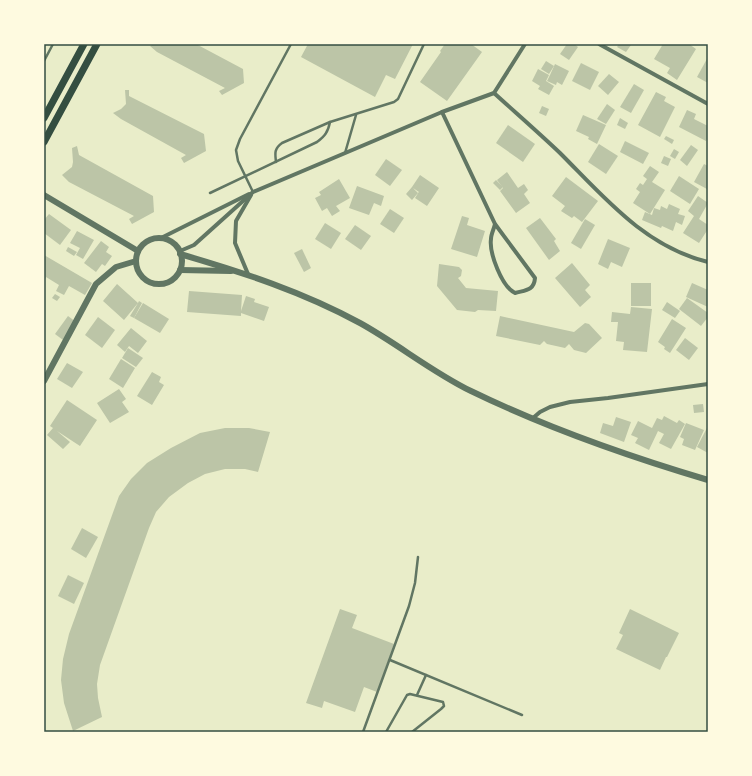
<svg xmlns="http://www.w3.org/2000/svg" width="752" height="776" viewBox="0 0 752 776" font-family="'Fira Sans Condensed',sans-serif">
<rect width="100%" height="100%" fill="#e9edc9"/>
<g fill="#bcc5a7">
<polygon points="154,44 196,44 243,69 244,83 222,95 219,91 225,88 157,52 150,46"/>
<polygon points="308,44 413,44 395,79 386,75 375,97 301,57"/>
<polygon points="445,44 471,44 482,52 447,101 420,82 441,52 440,51"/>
<polygon points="567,44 574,44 578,47 569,60 560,54"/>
<polygon points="619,44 630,44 631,45 626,52 617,47"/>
<polygon points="663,44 689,44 696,49 677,80 667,73 670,68 654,59"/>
<polygon points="708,57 708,83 697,77"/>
<polygon points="546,61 554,66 549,74 541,69"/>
<polygon points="581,63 599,72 590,90 572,81"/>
<polygon points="555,64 569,71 562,85 557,82 556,85 547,81 550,75 551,76 550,75"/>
<polygon points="538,69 549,75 546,81 554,86 549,95 538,89 540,86 532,81"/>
<polygon points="609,74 619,82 608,95 598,86"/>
<polygon points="634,84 644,90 631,113 620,107"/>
<polygon points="125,90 129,90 129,96 204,134 206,151 184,163 181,158 186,155 121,119 113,113 121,109 126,104"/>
<polygon points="656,92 666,97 664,101 675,107 660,137 638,125"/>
<polygon points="607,104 615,110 606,124 597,119"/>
<polygon points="542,106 549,109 546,116 539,113"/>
<polygon points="687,110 696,114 694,119 708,126 708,137 706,141 679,127"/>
<polygon points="583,115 606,125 597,144 588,139 589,137 576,131"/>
<polygon points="620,118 628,123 625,129 617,125"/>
<polygon points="508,125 535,144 523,162 496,143"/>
<polygon points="666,136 674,140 672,144 664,139"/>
<polygon points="625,141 649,153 643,164 620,152"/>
<polygon points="599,144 618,156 606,174 588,162"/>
<polygon points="691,145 698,150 687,166 680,160"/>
<polygon points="77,146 79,155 153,196 154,212 132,224 129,219 134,216 69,182 62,175 72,167 73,162 72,148"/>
<polygon points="674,149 679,152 675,159 670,156"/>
<polygon points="664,156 671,159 668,166 661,163"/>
<polygon points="386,159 402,170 390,186 375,175"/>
<polygon points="704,164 708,166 707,189 694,182"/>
<polygon points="650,166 659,172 652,182 665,190 650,214 633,203 640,192 636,189 640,183 643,185 647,179 643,176"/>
<polygon points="507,172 518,188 524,184 528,190 524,194 530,203 516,213 500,191 503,188 497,180"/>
<polygon points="420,175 439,188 427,206 415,198 420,190 419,192 413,188 418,193 412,200 406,194 412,187"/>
<polygon points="679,176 699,189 690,204 670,191"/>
<polygon points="566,177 598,201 582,222 574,216 572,218 561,211 565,206 552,196"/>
<polygon points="339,179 350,198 336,206 340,211 332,216 327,208 322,211 315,198 321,195 319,192"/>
<polygon points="496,180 503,187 500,190 493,183"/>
<polygon points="357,186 384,196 381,206 374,203 369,215 349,208"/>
<polygon points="698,196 708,203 699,219 708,225 708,229 699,243 683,233 694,216 688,211"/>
<polygon points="669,204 680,209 678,214 685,216 682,225 676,222 673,231 662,226 661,228 642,220 645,212 652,215 654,208 660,210 661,206 667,209"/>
<polygon points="390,209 404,218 394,233 380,224"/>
<polygon points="49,214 71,230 60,245 44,233 44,220"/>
<polygon points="462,216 469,218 467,225 485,231 477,257 451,249"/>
<polygon points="540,218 556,239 554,241 560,251 549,260 526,228"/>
<polygon points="585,219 595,225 581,249 571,243"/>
<polygon points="325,223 341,233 331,249 315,239"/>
<polygon points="355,225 371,236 361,250 345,239"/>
<polygon points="77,231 94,240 83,259 76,255 80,248 70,243"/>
<polygon points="608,239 630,248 622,267 611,262 608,269 598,264"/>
<polygon points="101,241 109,247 106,252 112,256 105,266 102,264 96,272 84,263"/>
<polygon points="68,247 77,252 74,256 66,251"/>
<polygon points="302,249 311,268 304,272 294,253"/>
<polygon points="44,255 92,283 85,295 69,286 64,295 56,291 59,285 46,277 44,282"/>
<polygon points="572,263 590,285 585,290 591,297 580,307 555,278"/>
<polygon points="439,264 459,267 462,270 461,276 458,278 466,288 498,291 496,311 478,310 475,312 457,310 437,286"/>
<rect x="631" y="283" width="20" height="23"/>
<polygon points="692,283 708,290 708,307 686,297"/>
<polygon points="117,284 138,303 139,301 142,303 134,318 130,316 138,303 124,320 103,301"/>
<polygon points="189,291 242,295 241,311 246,296 255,299 254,302 269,307 264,321 241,313 241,316 187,312"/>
<polygon points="55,294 60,297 57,301 52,298"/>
<polygon points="687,298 708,313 708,317 701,326 679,309"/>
<polygon points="667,302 680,311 675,318 662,310"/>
<polygon points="143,303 169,319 160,333 134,318"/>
<polygon points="631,307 652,309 647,352 623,350 624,342 616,341 618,322 611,322 612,312 630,314"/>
<polygon points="68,316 76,322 63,340 55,334"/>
<polygon points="500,316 574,332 585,323 589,324 602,338 586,353 574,350 569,344 565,348 547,344 544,341 540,345 496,336"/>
<polygon points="98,317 115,330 102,348 85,335"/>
<polygon points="672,319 686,328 670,353 664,349 665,347 658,342"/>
<polygon points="131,328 147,341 138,353 129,346 125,352 117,345"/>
<polygon points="685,338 698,348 689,360 676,350"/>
<polygon points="128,348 143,358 136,367 122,358"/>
<polygon points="121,359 135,368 123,388 109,379"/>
<polygon points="67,363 83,372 72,388 57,379"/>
<polygon points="152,372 161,377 159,382 164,385 152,405 137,396"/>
<polygon points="119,389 126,399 122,402 129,412 110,423 97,403"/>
<polygon points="67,400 97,420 80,446 57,431 70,442 63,449 47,435 53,428 50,426"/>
<polygon points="703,404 704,412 694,413 693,405"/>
<polygon points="664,416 677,423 679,420 685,424 671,449 659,443 664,434 658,431 649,450 635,443 638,438 631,435 638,421 652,428 657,418 662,420"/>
<polygon points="616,417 631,422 624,442 600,433 603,423 613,426"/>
<polygon points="686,423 704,430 695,450 682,445 684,439 680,437"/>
<polygon points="708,426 708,453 697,447"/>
<polygon points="225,428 249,428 270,432 258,472 245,469 225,469 205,474 188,483 169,497 156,512 149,528 100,665 97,684 98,698 102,717 73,731 64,703 61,680 63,659 69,634 119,496 131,479 147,463 171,448 200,433"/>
<polygon points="82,528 98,537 86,558 71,549"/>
<polygon points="68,575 84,583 74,604 58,596"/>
<polygon points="340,609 357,615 352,628 394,644 377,692 364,687 355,712 324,701 322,708 306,703"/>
<polygon points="630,609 679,633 667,657 666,657 660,670 616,649 623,635 619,633"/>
</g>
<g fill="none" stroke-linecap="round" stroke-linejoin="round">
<g stroke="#617663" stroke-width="2.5">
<polyline points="44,61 53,44"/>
<polyline points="345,153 356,115"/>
<path d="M276 162C275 153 274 149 282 143L330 122 394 102 398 99 424 44"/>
<polyline points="253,192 238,161 236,150 240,139 291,44"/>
<path d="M210 193 317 142C325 136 328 132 330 122"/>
<polyline points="390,660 522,715"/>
<polyline points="417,695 426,675"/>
<polyline points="363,732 409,606 415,583 418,557"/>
<polyline points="386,732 407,695 410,694 443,702 444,706 441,709 412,732"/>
</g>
<g stroke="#617663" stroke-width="4">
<polyline points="599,44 708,104"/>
<path d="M494 93C516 113 539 133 560 153 604 197 645 247 708 262"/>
<path d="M442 112 495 224 535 278C534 291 525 290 515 293 502 287 489 253 491 239 491 234 494 229 495 224"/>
<polyline points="161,238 249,194"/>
<polyline points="180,251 194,245 253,192 442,112 494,93 525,44"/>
<polyline points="248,274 235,243 236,221 251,195"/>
<polyline points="533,418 540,412 550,407 570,402 608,398 708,384"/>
</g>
<g stroke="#617663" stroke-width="6">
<polyline points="44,195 138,251"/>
<circle cx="159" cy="261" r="23"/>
<path d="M180 254C242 272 303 292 360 323 398 344 432 372 471 391 547 428 627 456 708 480"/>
<polyline points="180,270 231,271"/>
<polyline points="44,381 96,284 116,267 136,261"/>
</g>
<g stroke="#344e41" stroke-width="7">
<polyline points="44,118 84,44"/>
<polyline points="44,142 97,44"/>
</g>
</g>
<rect width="752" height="776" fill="none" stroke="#fefae0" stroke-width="90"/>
<rect x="45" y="45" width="662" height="686" fill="none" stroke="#344e41" stroke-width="1.5"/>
</svg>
